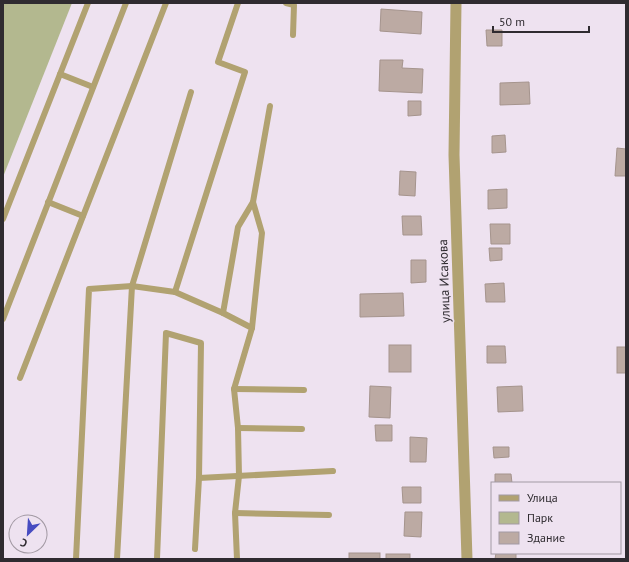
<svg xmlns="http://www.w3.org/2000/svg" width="629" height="562" viewBox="0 0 629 562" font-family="'PT Sans',sans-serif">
<rect width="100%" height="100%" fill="#eee2f0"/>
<polygon fill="#b3b88f" points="3,3 72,3 3,177"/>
<g fill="#bcaaa3" stroke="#a5948d">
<polygon points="381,9 422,12 421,34 380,31"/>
<polygon points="486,30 502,30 502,46 487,46"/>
<polygon points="380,60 403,60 402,68 423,69 422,93 379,91"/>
<polygon points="529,82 530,104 500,105 500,83"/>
<polygon points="408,101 421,101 421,115 408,116"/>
<polygon points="505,135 506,152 492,153 492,136"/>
<polygon points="617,148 626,149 626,176 615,176"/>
<polygon points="400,171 416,172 415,196 399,195"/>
<polygon points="507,189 507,208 488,209 488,190"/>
<polygon points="402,216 421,216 422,235 403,235"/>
<polygon points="490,224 510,224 510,244 491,244"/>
<polygon points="489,248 502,248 502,260 490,261"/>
<polygon points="411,260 426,260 426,282 411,283"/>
<polygon points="504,283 505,302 486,302 485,284"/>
<polygon points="403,293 404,316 360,317 360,294"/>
<rect x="389" y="345" width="22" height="27"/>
<polygon points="487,346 505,346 506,363 487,363"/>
<rect x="617" y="347" width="9" height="26"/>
<polygon points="370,386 391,387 390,418 369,417"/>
<polygon points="522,386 523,411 498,412 497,387"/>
<polygon points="375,425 392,425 392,441 376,441"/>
<polygon points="410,437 427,438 426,462 410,462"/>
<polygon points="493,447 509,447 509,457 494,458"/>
<polygon points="495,474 511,474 512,483 495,483"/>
<polygon points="402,487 421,487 421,503 403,503"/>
<polygon points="405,512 422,512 421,537 404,536"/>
<rect x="349" y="553" width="31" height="6"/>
<polygon points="496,553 516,553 516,559 495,559"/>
<rect x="386" y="554" width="24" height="5"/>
</g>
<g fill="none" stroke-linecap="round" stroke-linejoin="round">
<g stroke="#b1a271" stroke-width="6">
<polyline points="286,3 294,5 293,35"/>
<polyline points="60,74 93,87"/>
<polyline points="48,202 83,216"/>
<polyline points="3,219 88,3"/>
<polyline points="175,292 223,313 238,227 253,202"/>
<polyline points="223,313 252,328 234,389 238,428 239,476 235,513 237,559"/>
<polyline points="3,319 126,3"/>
<polyline points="252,328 262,233 253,202 270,106"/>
<polyline points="20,378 166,3"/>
<polyline points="234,389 304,390"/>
<polyline points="238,428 302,429"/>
<polyline points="199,478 333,471"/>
<polyline points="235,513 329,515"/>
<polyline points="76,559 89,289 132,286 175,292 245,72 218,62 238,3"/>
<polyline points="117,559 132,286 191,92"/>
<polyline points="157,559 166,333 201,343 199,478 195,549"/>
</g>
<polyline stroke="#b1a271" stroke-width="11" points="456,3 454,155 467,559"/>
</g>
<g text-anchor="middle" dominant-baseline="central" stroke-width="3.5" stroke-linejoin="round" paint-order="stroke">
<g font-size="13" fill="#2f2b30" stroke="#eee2f0">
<text transform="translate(444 281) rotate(-92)">улица Исакова</text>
</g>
</g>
<rect width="629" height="562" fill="none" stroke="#2f2b30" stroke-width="8"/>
<rect x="491" y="482" width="130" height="72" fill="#eee2f0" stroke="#a299a3"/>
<rect x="499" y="495" width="20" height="6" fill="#b1a271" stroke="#a299a3"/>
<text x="527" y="502" font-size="12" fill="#2f2b30">Улица</text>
<rect x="499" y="512" width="20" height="12" fill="#b3b88f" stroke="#a299a3"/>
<text x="527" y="522" font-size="12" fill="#2f2b30">Парк</text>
<rect x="499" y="532" width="20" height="12" fill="#bcaaa3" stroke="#a299a3"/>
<text x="527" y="542" font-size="12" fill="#2f2b30">Здание</text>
<g transform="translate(28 534) rotate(205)"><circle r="19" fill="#eee2f0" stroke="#a299a3"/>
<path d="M0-3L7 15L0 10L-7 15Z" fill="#474cc1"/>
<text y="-6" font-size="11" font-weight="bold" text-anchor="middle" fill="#2f2b30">С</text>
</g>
<path d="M493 26v6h96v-6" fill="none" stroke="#2f2b30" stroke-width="2"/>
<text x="499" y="26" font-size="12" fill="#2f2b30" stroke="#eee2f0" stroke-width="3" paint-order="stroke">50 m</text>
</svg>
